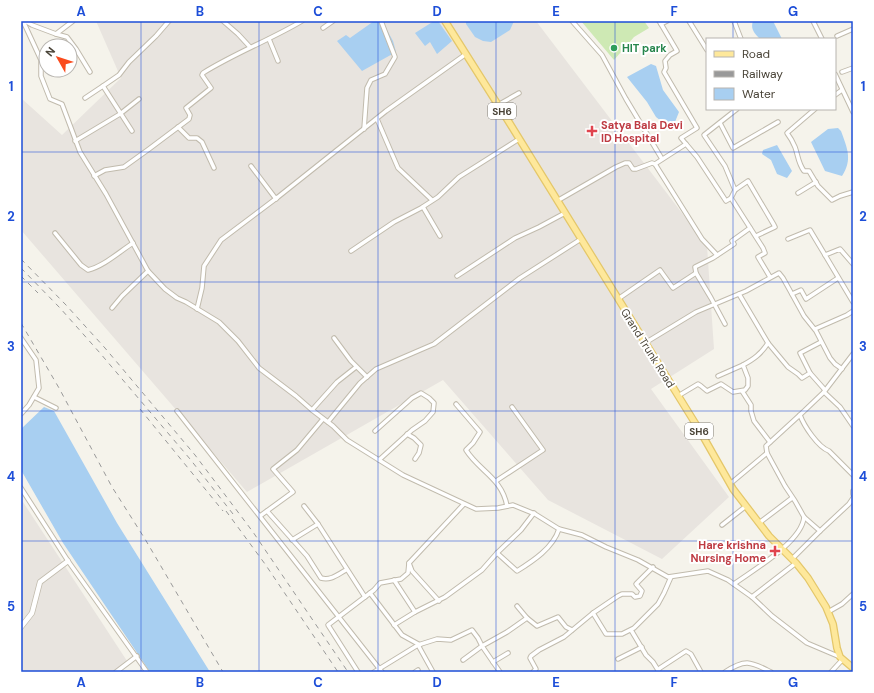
<svg xmlns="http://www.w3.org/2000/svg" width="874" height="693" viewBox="0 0 874 693" font-family="'DM Sans',sans-serif">
<rect width="100%" height="100%" fill="#f5f3eb"/>
<g fill="#e8e4df">
<polygon points="96,21 536,21 707,246 714,349 651,389 729,497 662,559 548,500 443,380 247,492 21,230 21,98 62,135 121,78"/>
<polygon points="21,499 127,661 114,672 21,672"/>
</g>
<polygon fill="#cee9b4" points="581,21 644,21 649,28 634,37 614,60"/>
<g fill="#a8cff1">
<polygon points="374,21 382,21 393,41 396,52 362,71 337,41 346,35 350,38"/>
<polygon points="434,21 438,21 452,41 437,54 430,42 425,46 415,33"/>
<polygon points="466,21 514,21 510,30 491,42 483,41 475,37 466,24"/>
<path d="M753 21H773L782 39H760C755 34 750 29 753 21Z"/>
<polygon points="651,64 656,66 663,90 679,112 675,122 666,125 656,117 647,102 627,77"/>
<path d="M838 128 841 131C847 148 853 159 842 176L825 171 811 142 828 129Z"/>
<polygon points="777,145 792,171 787,178 777,174 771,160 762,154 763,150"/>
<polygon points="44,407 54,411 117,523 210,672 150,672 63,543 21,470 21,429"/>
</g>
<g fill="none" stroke-linecap="round" stroke-linejoin="round">
<g stroke="#c1bbad" stroke-width="5.5">
<g id="minor">
<polyline points="23,21 41,60 41,76 50,99 62,104 80,152 106,194 148,271 165,289 177,298 186,302 219,322 238,341 259,368 296,396 312,410 333,426 347,440 403,475 476,509 498,508 513,505 535,514 559,529 582,535 606,547 638,560 668,577 708,571 728,580 752,597 772,616 807,643 840,657"/>
<polyline points="25,21 32,25 56,34 73,21"/>
<polyline points="223,21 238,34 250,47"/>
<polyline points="572,21 602,55 626,99 662,159"/>
<polyline points="659,21 661,24 667,21"/>
<polyline points="689,21 707,50"/>
<polyline points="734,21 741,39"/>
<polyline points="813,21 822,39"/>
<polyline points="323,28 333,21"/>
<polyline points="56,34 67,37 76,49 90,72"/>
<polyline points="837,36 853,29"/>
<polyline points="269,39 278,61"/>
<polyline points="842,72 853,68"/>
<polyline points="835,74 853,112"/>
<polyline points="103,86 119,75 129,62 156,36 169,21"/>
<polyline points="835,95 842,90"/>
<polyline points="85,98 103,86 132,131"/>
<polyline points="498,105 519,93"/>
<path d="M815 109 787 133C790 137 793 142 795 147 798 155 798 163 804 171H809L818 186 832 200 840 196 853 192"/>
<polyline points="377,119 398,168 432,200"/>
<polyline points="720,123 733,148 778,122"/>
<polyline points="178,127 189,138 197,138 202,142 214,168"/>
<polyline points="364,129 367,88 371,80 385,74 395,57 381,21"/>
<polyline points="75,141 120,114 139,99"/>
<polyline points="686,144 697,157 726,201 731,198 735,190 748,181 774,225 775,227 756,236"/>
<polyline points="655,164 702,239 717,255"/>
<polyline points="251,166 276,199"/>
<path d="M94 176 105 170 124 167 149 149 189 119 190 115 186 108 211 88 202 75 203 73C235 53 270 40 302 21"/>
<polyline points="735,190 725,166 704,135 737,109"/>
<polyline points="798,193 816,182"/>
<polyline points="731,198 763,248 765,253 758,257 770,277"/>
<polyline points="557,201 616,167 625,163 629,163 633,169 636,169 652,163 655,164 686,144 681,138 697,128 664,72 666,68 665,61 670,55 677,51 661,24"/>
<polyline points="423,207 440,236"/>
<path d="M55 233 81 265 88 270C104 266 119 252 133 243"/>
<polyline points="788,239 810,230 825,255"/>
<polyline points="351,251 394,222 421,208 438,197 459,177 519,139"/>
<polyline points="853,264 840,249 825,255 853,302"/>
<polyline points="457,276 515,238 539,227 565,213"/>
<polyline points="792,294 801,290 806,299 838,278"/>
<polyline points="618,299 660,270 673,288 696,273"/>
<polyline points="112,308 122,296 148,271"/>
<polyline points="197,309 202,288 204,266 221,240 278,197 386,111 466,54"/>
<polyline points="725,324 711,298 696,273 695,267 713,258 734,244 732,241 750,228"/>
<polyline points="815,329 847,315 853,311"/>
<polyline points="21,338 36,360 39,388 29,405 21,414"/>
<polyline points="334,338 351,361 367,377"/>
<polyline points="821,342 800,353 810,373 825,390"/>
<polyline points="645,343 696,312 746,291 779,273 783,278 804,316 816,331 830,358 835,364 842,369"/>
<polyline points="768,343 788,367 798,374 802,378 810,373"/>
<polyline points="718,376 743,365"/>
<polyline points="742,391 751,405 751,411 754,421 770,442"/>
<polyline points="824,392 840,407 853,426"/>
<path d="M678 396 698 384 701 386 707 391 721 384 733 392 745 390 748 386V378L743 365C754 359 761 354 768 343L739 294"/>
<polyline points="34,397 56,408"/>
<path d="M456 404 480 432 473 443 466 450C479 471 502 478 507 506"/>
<polyline points="312,410 337,382 356,367"/>
<polyline points="177,411 382,672"/>
<path d="M800 415C804 426 818 447 829 451L853 475"/>
<polyline points="328,422 360,383 376,369 434,344 520,278 581,239"/>
<polyline points="375,431 412,398 421,393 429,398 434,403 433,412 425,421 412,430 379,460"/>
<polyline points="407,434 414,438 421,445 419,453 415,459"/>
<polyline points="496,481 543,450 512,407"/>
<polyline points="730,484 767,453"/>
<polyline points="21,488 68,561 147,672"/>
<polyline points="853,491 853,494"/>
<polyline points="304,506 318,524 365,597"/>
<path d="M267 511 307 556 321 578C331 581 338 574 346 570"/>
<polyline points="260,516 293,492 273,469 297,450 323,419"/>
<polyline points="759,523 792,498"/>
<polyline points="722,525 746,506"/>
<polyline points="820,531 849,504 853,498"/>
<polyline points="292,540 318,524"/>
<path d="M497 553 517 571C533 561 553 548 559 529"/>
<polyline points="792,559 820,531 804,517 795,501 785,486 767,453 766,446 802,413 824,392 853,354"/>
<polyline points="653,567 636,584 642,591 640,596 635,597 632,594 622,594 618,596 593,613 606,634 622,634 634,628 658,604 664,593 671,577"/>
<polyline points="394,580 415,612"/>
<path d="M734 584C753 570 802 542 804 517"/>
<polyline points="370,593 402,635 420,645"/>
<polyline points="752,597 796,563"/>
<polyline points="439,601 412,571 409,563 464,504"/>
<polyline points="517,606 527,618"/>
<polyline points="828,612 842,604 853,594"/>
<polyline points="394,625 415,612 445,597 482,570 497,553 521,530 534,513"/>
<polyline points="631,630 646,655 653,662 658,670"/>
<polyline points="418,645 433,672"/>
<polyline points="618,659 642,647"/>
<polyline points="493,662 482,646 507,632 527,618 537,626 558,617 566,627 572,630"/>
<polyline points="116,672 137,656"/>
<polyline points="358,672 328,625 374,590 380,583 401,579 408,573 409,563"/>
<polyline points="374,672 418,645 437,639 451,640 472,630 478,638 482,646 463,660"/>
<polyline points="415,672 418,670"/>
<polyline points="500,672 493,662 508,653"/>
<polyline points="533,672 536,669 530,658 531,656 539,650 564,637 593,613"/>
<polyline points="659,672 658,670 660,668 686,651 691,654 701,672"/>
<path d="M725 672C746 658 751 662 771 672"/>
<polyline points="831,672 843,659"/>
</g>
</g>
<g stroke="#c1bbad" stroke-width="6">
<polyline id="tertiary" points="21,627 32,613 40,582 68,561"/>
</g>
<g stroke="#e4c76a" stroke-width="8">
<polyline id="primary" points="445,21 507,119 700,431 733,489 769,536 796,563 808,578 826,607 833,624 837,648 840,657 853,668"/>
</g>
<use href="#minor" stroke="#fff" stroke-width="3.5"/>
<use href="#tertiary" stroke="#fff" stroke-width="4.5"/>
<use href="#primary" stroke="#fee89b" stroke-width="5.5"/>
<g stroke="#999" stroke-width="1" stroke-dasharray="5 5" stroke-linecap="butt">
<polyline points="21,259 66,305 105,348 195,455 253,532 348,672"/>
<polyline points="21,268 60,308 100,353 190,459 233,514"/>
<polyline points="21,276 38,293"/>
<polyline points="21,323 59,388 112,487 145,539 223,672"/>
<polyline points="140,409 223,511"/>
<polyline points="226,511 265,564 338,672"/>
</g>
</g>
<path fill="none" stroke="#1d4ed8" stroke-width="1" stroke-opacity="0.55" d="M141 21V672M259 21V672M378 21V672M496 21V672M615 21V672M733 21V39M733 109V672M21 152H853M21 282H853M21 411H853M21 541H853"/>
<circle fill="#2e9e5b" stroke="#fff" stroke-width="1.5" cx="614" cy="48" r="4"/>
<g fill="#e0444e" stroke="#fff" stroke-width="1.5">
<path d="M590 125h4v4h4v4h-4v4h-4v-4h-4v-4h4z"/>
<path d="M773 545h4v4h4v4h-4v4h-4v-4h-4v-4h4z"/>
</g>
<g text-anchor="middle" dominant-baseline="central" stroke-width="4" stroke-linejoin="round" paint-order="stroke">
<g fill="#fff" stroke="#807c74" stroke-width="1">
<rect x="488" y="103" width="28" height="16" rx="3"/>
<rect x="685" y="423" width="28" height="16" rx="3"/>
</g>
<g font-size="10" font-weight="bold" fill="#4a4438">
<text x="502" y="111">SH6</text>
<text x="699" y="431">SH6</text>
</g>
<g font-size="11" font-weight="bold" fill="#27864d" stroke="#fff" text-anchor="start">
<text x="622" y="48">HIT park</text>
</g>
<g font-size="11" font-weight="bold" fill="#be3a42" stroke="#fff" text-anchor="start">
<text x="601" y="125">Satya Bala Devi<tspan x="601" dy="13">ID Hospital</tspan></text>
<text x="766" y="545" text-anchor="end">Hare krishna<tspan x="766" dy="13">Nursing Home</tspan></text>
</g>
<g font-size="11" fill="#4a4438" stroke="#fff">
<text transform="translate(648 348) rotate(58)">Grand Trunk Road</text>
</g>
</g>
<rect width="874" height="693" fill="none" stroke="#ffffff" stroke-width="44"/>
<rect x="706" y="38" width="130" height="72" fill="#ffffff" stroke="#b7b4af"/>
<rect x="714" y="51" width="20" height="6" fill="#fee89b" stroke="#b7b4af"/>
<text x="742" y="58" font-size="12" fill="#4a4438">Road</text>
<rect x="714" y="71" width="20" height="6" fill="#999999" stroke="#b7b4af"/>
<text x="742" y="78" font-size="12" fill="#4a4438">Railway</text>
<rect x="714" y="88" width="20" height="12" fill="#a8cff1" stroke="#b7b4af"/>
<text x="742" y="98" font-size="12" fill="#4a4438">Water</text>
<g transform="translate(58 58) rotate(309)"><circle r="19" fill="#ffffff" stroke="#b7b4af"/>
<path d="M0-3L7 15L0 10L-7 15Z" fill="#fa4b1d"/>
<text y="-6" font-size="11" font-weight="bold" text-anchor="middle" fill="#4a4438">N</text>
</g>
<rect x="22" y="22" width="830" height="649" fill="none" stroke="#1d4ed8" stroke-width="1.5"/>
<g font-size="13" text-anchor="middle" font-weight="bold" fill="#1d4ed8">
<text x="81" y="16">A</text>
<text x="200" y="16">B</text>
<text x="318" y="16">C</text>
<text x="437" y="16">D</text>
<text x="556" y="16">E</text>
<text x="674" y="16">F</text>
<text x="793" y="16">G</text>
<text x="11" y="91">1</text>
<text x="863" y="91">1</text>
<text x="11" y="221">2</text>
<text x="863" y="221">2</text>
<text x="11" y="351">3</text>
<text x="863" y="351">3</text>
<text x="11" y="481">4</text>
<text x="863" y="481">4</text>
<text x="11" y="611">5</text>
<text x="863" y="611">5</text>
<text x="81" y="687">A</text>
<text x="200" y="687">B</text>
<text x="318" y="687">C</text>
<text x="437" y="687">D</text>
<text x="556" y="687">E</text>
<text x="674" y="687">F</text>
<text x="793" y="687">G</text>
</g>
</svg>
